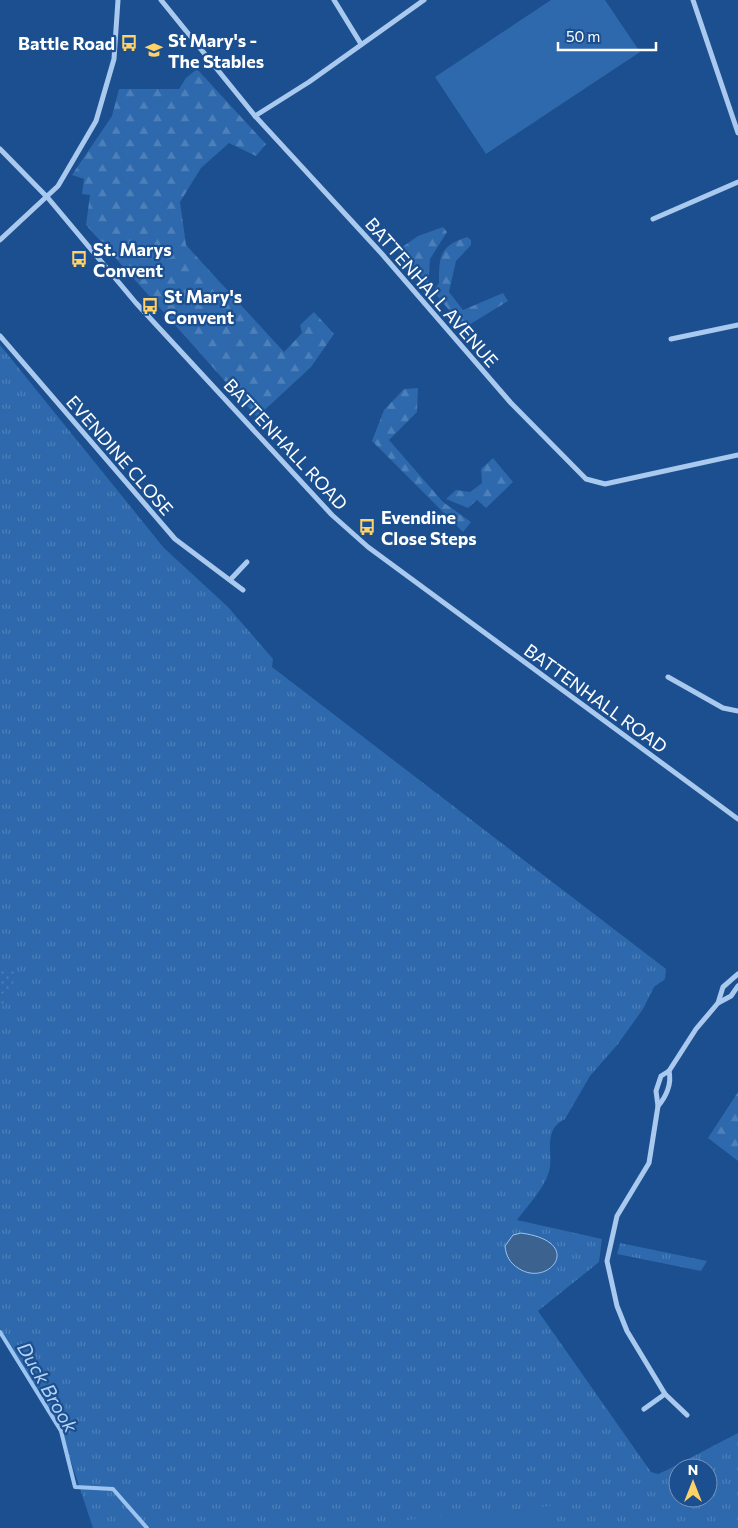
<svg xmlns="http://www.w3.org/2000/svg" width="738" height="1528" viewBox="0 0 738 1528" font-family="Commissioner,sans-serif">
<defs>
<pattern id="grass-tufts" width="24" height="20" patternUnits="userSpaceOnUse" patternTransform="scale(1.25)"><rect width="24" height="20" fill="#2e69ad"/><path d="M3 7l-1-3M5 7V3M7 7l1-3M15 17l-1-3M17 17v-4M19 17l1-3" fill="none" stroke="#4d80b9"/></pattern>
<pattern id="forest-firs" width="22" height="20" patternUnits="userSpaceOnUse" patternTransform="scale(1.25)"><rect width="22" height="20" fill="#2e69ad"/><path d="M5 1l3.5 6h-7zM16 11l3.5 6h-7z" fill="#4d80b9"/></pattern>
<pattern id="garden-dots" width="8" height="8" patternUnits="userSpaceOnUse" patternTransform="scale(1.25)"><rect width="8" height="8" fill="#2e69ad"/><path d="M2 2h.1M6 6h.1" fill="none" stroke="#4d80b9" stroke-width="1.8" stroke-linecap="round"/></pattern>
</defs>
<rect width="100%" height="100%" fill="#1b4f8f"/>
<g fill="url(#grass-tufts)" fill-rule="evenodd">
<path d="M0 345 164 548 228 607 273 659 272 667 666 969 665 979 654 987 643 1009 618 1044 590 1076 565 1119C544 1129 552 1150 550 1167 547 1186 528 1205 517 1220L602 1239 599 1262 538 1311 651 1472 658 1474 667 1470 738 1433V1528H93L61 1431 0 1332ZM678 1468H708V1498H678Z"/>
<polygon points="620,1243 630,1245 707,1261 701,1271 617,1254"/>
</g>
<g fill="url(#forest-firs)">
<polygon points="197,69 266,144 256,156 229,143 201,168 180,202 186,245 284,352 302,333 300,325 314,312 334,334 311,367 257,417 86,225 90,195 82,194 84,179 72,175 112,116 119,89 179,89 186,78"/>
<polygon points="443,227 447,232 430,259 428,287 398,250 418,236"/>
<path d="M467 237 471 240V245L456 261 449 292 463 310 503 293 508 301 464 328 433 291 439 283C439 257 439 246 467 237Z"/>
<polygon points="418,388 417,412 389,440 443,502 471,522 463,532 372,441 384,410 404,389"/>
<polygon points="493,458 513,482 486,508 477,500 468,508 446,499 456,490 470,492 482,483 481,469"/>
<polygon points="738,1092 738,1161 708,1138"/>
</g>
<polygon fill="url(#garden-dots)" points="0,967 18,973 0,1011"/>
<g fill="#2e69ad">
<polygon points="551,0 605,0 640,52 486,154 435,77"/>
<polygon points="551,1506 553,1528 398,1528 397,1521"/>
</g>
<path fill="#3c6290" stroke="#9cc4f0" d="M521 1233C587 1242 548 1289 518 1268 510 1263 506 1256 505 1246L513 1235Z"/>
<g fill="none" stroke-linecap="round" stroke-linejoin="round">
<polyline stroke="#9cc4f0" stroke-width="4" points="0,1332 61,1431 75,1487 113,1489 147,1528"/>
<g stroke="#a9c9ee" stroke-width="5">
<polyline points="161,0 255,116 382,254 511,403 586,479 605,484 738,455"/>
<polyline points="334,0 361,44"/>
<polyline points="693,0 738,133"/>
<polyline points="255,116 309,82 424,0"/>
<polyline points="0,149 48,198 136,303 332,515 368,547 738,819"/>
<polyline points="653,219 738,182"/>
<polyline points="0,240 58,186 96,121 114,59 118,0"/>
<polyline points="0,336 175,539 243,590"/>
<polyline points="671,339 738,325"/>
<polyline points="230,580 247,562"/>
<polyline points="668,677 723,708 738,711"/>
<polyline points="718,1003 723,987 738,974"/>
<path d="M658 1106C666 1097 672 1084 669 1071"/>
<polyline points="644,1409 665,1394"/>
<polyline points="687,1415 665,1394 627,1331 617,1306 607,1261 617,1216 649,1163 658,1106 656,1091 661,1076 669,1071 696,1029 718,1003 731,996 738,986"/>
</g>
</g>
<defs>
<g id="bus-bare" transform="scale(1.35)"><path d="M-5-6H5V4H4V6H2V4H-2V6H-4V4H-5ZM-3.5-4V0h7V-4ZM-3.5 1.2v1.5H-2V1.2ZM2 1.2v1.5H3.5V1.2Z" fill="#ffd166" stroke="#1b4f8f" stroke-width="2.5" paint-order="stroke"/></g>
<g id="school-bare" transform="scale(1.35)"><path d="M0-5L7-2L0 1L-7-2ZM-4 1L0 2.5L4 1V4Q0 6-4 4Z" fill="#ffd166" stroke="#1b4f8f" stroke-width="2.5" paint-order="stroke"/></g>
</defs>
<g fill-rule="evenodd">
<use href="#bus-bare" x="129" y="43"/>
<use href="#school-bare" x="154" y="50"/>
<use href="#bus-bare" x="79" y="259"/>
<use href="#bus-bare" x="150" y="306"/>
<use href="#bus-bare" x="367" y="527"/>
</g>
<g text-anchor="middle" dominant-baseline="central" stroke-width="4.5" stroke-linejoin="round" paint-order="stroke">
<g font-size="18" font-weight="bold" fill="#fff" stroke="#1b4f8f" text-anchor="start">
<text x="168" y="40">St Mary's -<tspan x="168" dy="21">The Stables</tspan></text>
<text x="115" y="43" text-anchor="end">Battle Road</text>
<text x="93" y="249">St. Marys<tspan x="93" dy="21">Convent</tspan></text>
<text x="164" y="296">St Mary's<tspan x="164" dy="21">Convent</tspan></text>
<text x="381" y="517">Evendine<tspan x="381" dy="21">Close Steps</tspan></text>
</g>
<g font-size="18" fill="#fff" stroke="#1b4f8f">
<text transform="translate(432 292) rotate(49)">BATTENHALL AVENUE</text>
<text transform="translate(286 444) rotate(47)">BATTENHALL ROAD</text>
<text transform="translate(120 455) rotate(49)">EVENDINE CLOSE</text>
<text transform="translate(596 698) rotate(36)">BATTENHALL ROAD</text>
</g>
<g font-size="19" font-style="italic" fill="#b5d3f5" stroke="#1b4f8f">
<text transform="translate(48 1387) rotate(60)">Duck Brook</text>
</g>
</g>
<g transform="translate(693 1483)"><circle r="24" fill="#1b4f8f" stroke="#7695bc"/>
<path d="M0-4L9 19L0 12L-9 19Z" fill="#ffd166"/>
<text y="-8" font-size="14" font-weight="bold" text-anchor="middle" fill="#ffffff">N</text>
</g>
<path d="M558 42v8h98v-8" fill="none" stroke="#ffffff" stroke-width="2.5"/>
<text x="566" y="42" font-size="15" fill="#ffffff" stroke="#1b4f8f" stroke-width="4" paint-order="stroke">50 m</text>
</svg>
